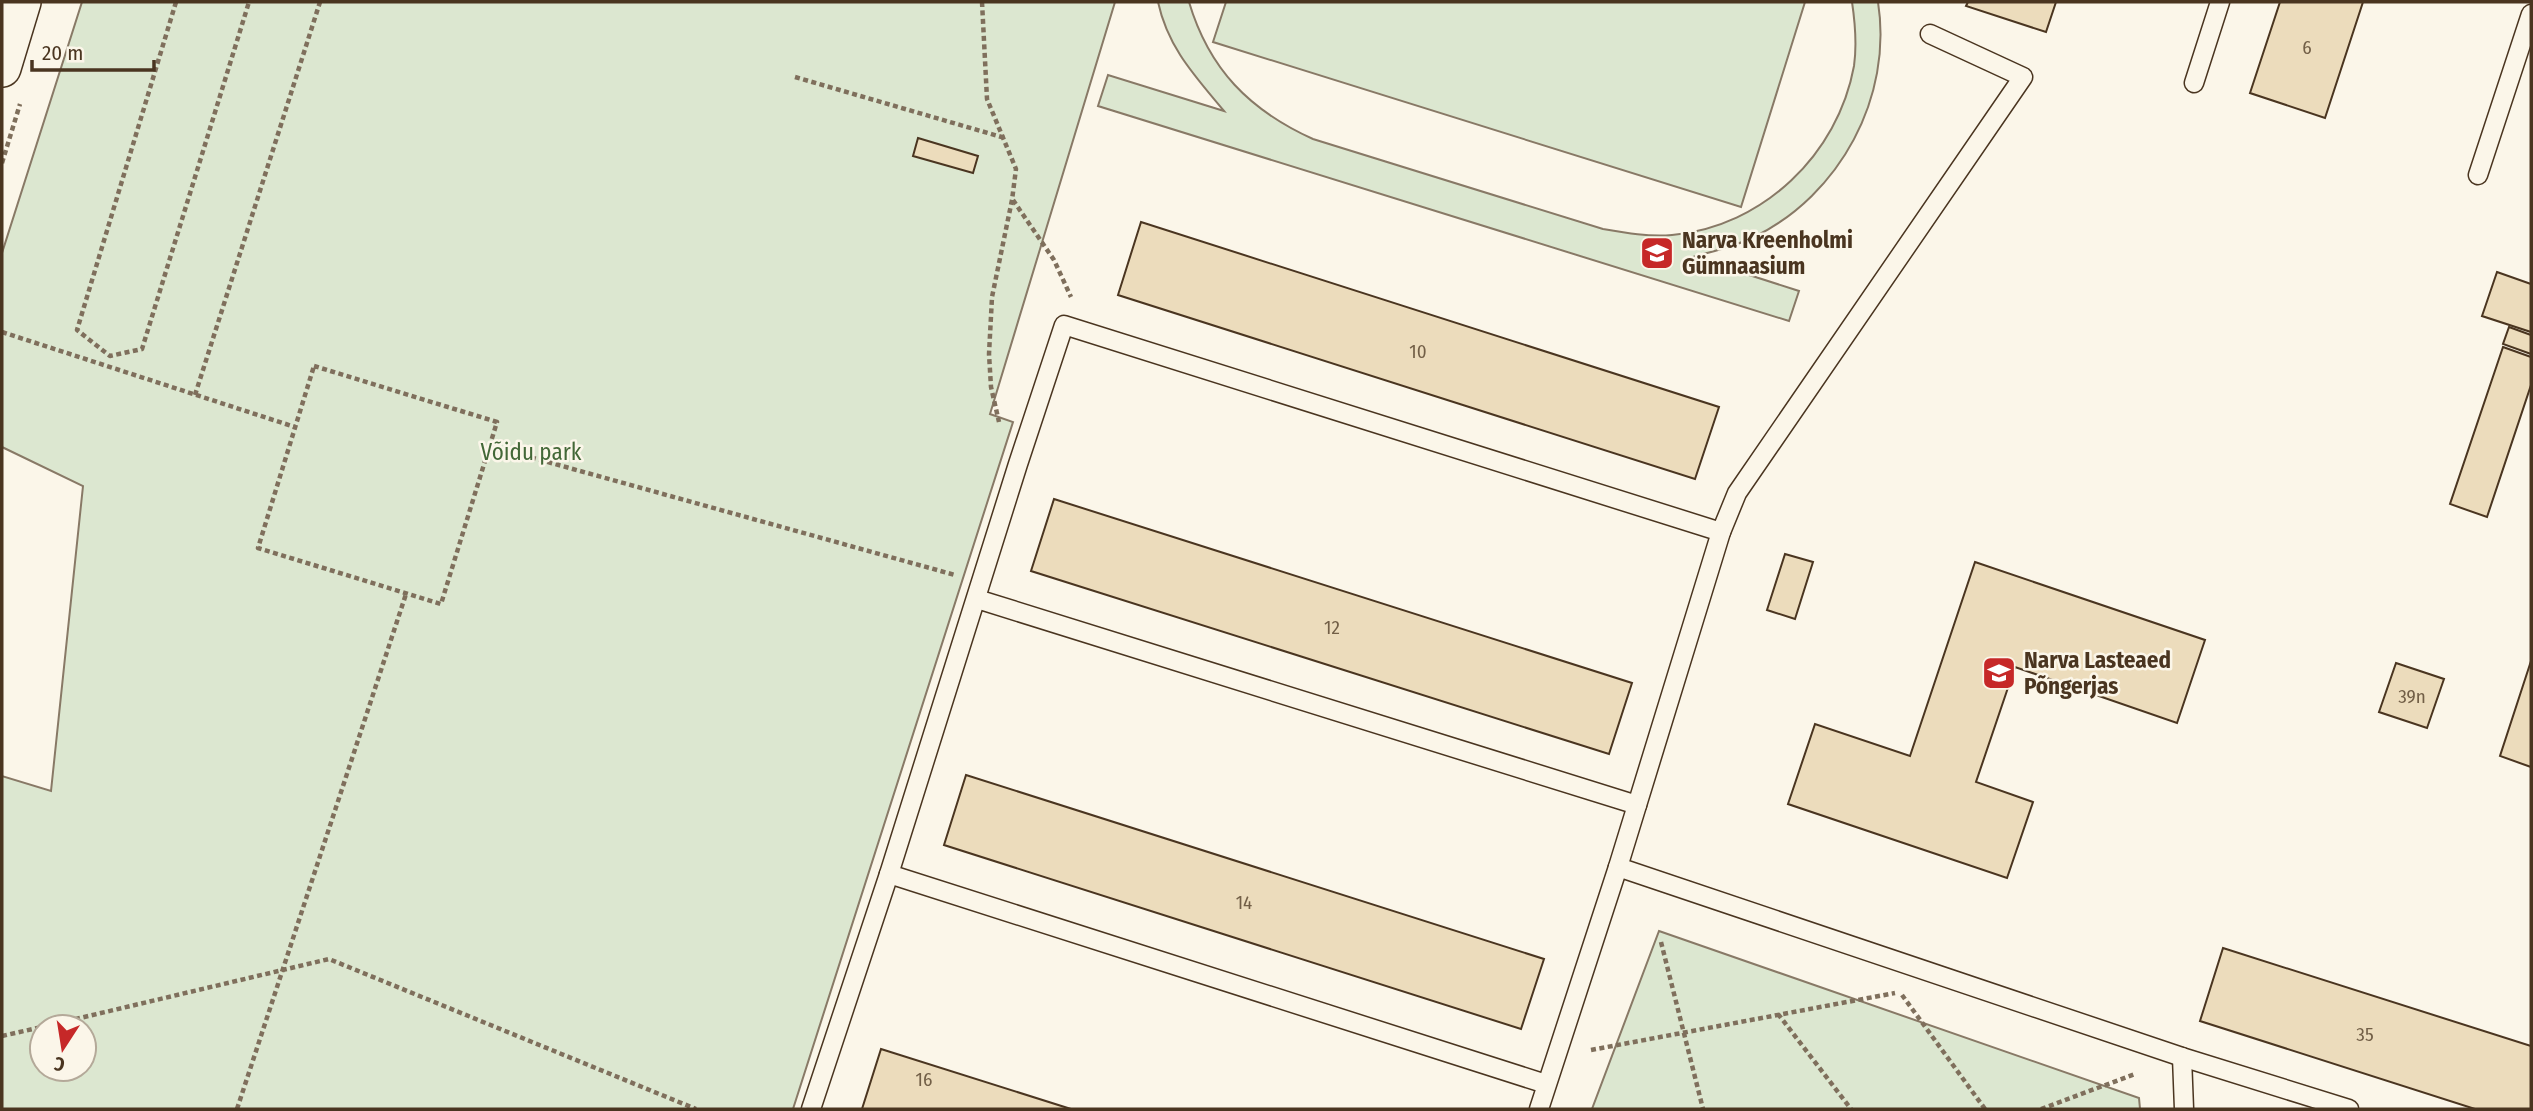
<svg xmlns="http://www.w3.org/2000/svg" width="2533" height="1111" viewBox="0 0 2533 1111" font-family="'Fira Sans Condensed',sans-serif">
<rect width="100%" height="100%" fill="#fbf6e9"/>
<g fill="#dce7d0" stroke="#887966" stroke-width="2" fill-rule="evenodd">
<path d="M82 2H1115L990 414 1013 422 793 1109H2V776L51 791 83 486 2 447V253ZM42 1027H84V1069H42Z"/>
<path d="M1158 2H1189C1209 69 1249 110 1313 139L1603 229C1626 233 1649 237 1672 235 1763 227 1838 154 1854 66 1857 45 1855 22 1852 2H1878C1893 97 1840 195 1754 237 1734 247 1713 251 1693 257L1799 291 1789 321 1098 106 1108 75 1224 111C1195 76 1168 48 1158 2Z"/>
<polygon points="1226,2 1805,2 1741,207 1213,42"/>
<polygon points="1659,931 2139,1098 2140,1109 1592,1109"/>
</g>
<g fill="#ecdcbc" stroke="#4a3520" stroke-width="2">
<polygon points="1968,2 2056,2 2046,32 1966,6"/>
<polygon points="2280,2 2363,2 2325,118 2250,93"/>
<polygon points="918,138 978,156 973,173 913,156"/>
<polygon points="1141,222 1719,407 1695,479 1118,295"/>
<polygon points="2497,272 2531,284 2531,332 2482,316"/>
<polygon points="2509,327 2531,335 2531,354 2503,344"/>
<polygon points="2503,347 2531,357 2531,385 2487,517 2450,504"/>
<polygon points="1054,499 1632,683 1609,754 1031,571"/>
<polygon points="1785,554 1813,562 1795,619 1767,610"/>
<polygon points="1975,562 2205,640 2177,723 2015,667 1976,782 2033,802 2007,878 1788,804 1815,724 1910,756"/>
<polygon points="2531,661 2531,767 2500,756"/>
<polygon points="2396,663 2444,679 2427,728 2379,712"/>
<polygon points="966,775 1544,959 1521,1029 944,845"/>
<polygon points="2223,948 2531,1046 2531,1109 2475,1109 2200,1021"/>
<polygon points="881,1049 1071,1109 862,1109"/>
</g>
<g fill="none" stroke-linecap="round" stroke-linejoin="round">
<g stroke="#4a3520" stroke-width="21">
<g id="service">
<polyline points="2194,83 2220,2"/>
<polyline points="2478,175 2531,14"/>
<polyline points="977,599 1637,805"/>
<polyline points="1618,867 1721,532 1737,493 2023,77 1930,34"/>
<polyline points="889,874 1546,1084"/>
<polyline points="2182,1057 2184,1109"/>
<polyline points="811,1109 889,874 1018,464 1064,325 1721,532"/>
<polyline points="1539,1109 1618,867 2182,1057 2349,1109"/>
</g>
</g>
<g stroke="#4a3520" stroke-width="40">
<polyline id="minor" points="2,68 22,2"/>
</g>
<g stroke="#7f6f5c" stroke-width="4.5" stroke-dasharray="5 3.5" stroke-linecap="butt">
<polyline points="176,2 77,330 110,356 142,349 249,2"/>
<polyline points="982,2 987,99 1016,169 1012,200 992,297 989,354 991,387 999,422"/>
<polyline points="795,77 1005,138"/>
<polyline points="2,163 20,104"/>
<polyline points="1013,200 1054,260 1071,297"/>
<polyline points="2,332 295,427"/>
<polygon points="314,366 497,422 441,604 258,548"/>
<polyline points="195,395 320,2"/>
<polyline points="490,446 955,575"/>
<polyline points="1661,942 1703,1109"/>
<polyline points="1902,995 1985,1109"/>
<polyline points="1778,1014 1851,1109"/>
<polyline points="42,1027 329,959 696,1109"/>
<polyline points="2,1036 42,1027"/>
<polyline points="1591,1050 1895,993"/>
<polyline points="237,1109 406,594"/>
<polyline points="2041,1109 2135,1074"/>
</g>
<use href="#service" stroke="#fbf6e9" stroke-width="18"/>
<use href="#minor" stroke="#fbf6e9" stroke-width="37"/>
</g>
<defs>
<g id="school-square" transform="scale(1.75)"><rect x="-9" y="-9" width="18" height="18" rx="4" fill="#c62828" stroke="#fbf6e9"/><path d="M0-5L7-2L0 1L-7-2ZM-4 1L0 2.5L4 1V4Q0 6-4 4Z" fill="#fff"/></g>
</defs>
<g fill-rule="evenodd">
<use href="#school-square" x="1657" y="253"/>
<use href="#school-square" x="1999" y="673"/>
</g>
<g text-anchor="middle" dominant-baseline="central" stroke-width="5" stroke-linejoin="round" paint-order="stroke">
<g font-size="19" fill="#725f47">
<text x="2307" y="47">6</text>
<text x="1418" y="351">10</text>
<text x="1332" y="627">12</text>
<text x="2412" y="696">39n</text>
<text x="1244" y="902">14</text>
<text x="2365" y="1034">35</text>
<text x="924" y="1079">16</text>
</g>
<g font-size="23" font-weight="bold" fill="#4a3520" stroke="#fbf6e9" text-anchor="start">
<text x="1682" y="240">Narva Kreenholmi<tspan x="1682" dy="26">Gümnaasium</tspan></text>
<text x="2024" y="660">Narva Lasteaed<tspan x="2024" dy="26">Põngerjas</tspan></text>
</g>
<g font-size="23" fill="#436837" stroke="#fbf6e9">
<text x="531" y="452">Võidu park</text>
</g>
</g>
<rect width="2533" height="1111" fill="none" stroke="#4a3520" stroke-width="7"/>
<g transform="translate(63 1048) rotate(192)"><circle r="33" fill="#fbf6e9" stroke="#b4a999" stroke-width="2"/>
<path d="M0-5L12 26L0 18L-12 26Z" fill="#c62828"/>
<text y="-10" font-size="19" font-weight="bold" text-anchor="middle" fill="#4a3520">С</text>
</g>
<path d="M32 60v10h122v-10" fill="none" stroke="#4a3520" stroke-width="3.5"/>
<text x="42" y="60" font-size="21" fill="#4a3520" stroke="#fbf6e9" stroke-width="5" paint-order="stroke">20 m</text>
</svg>
